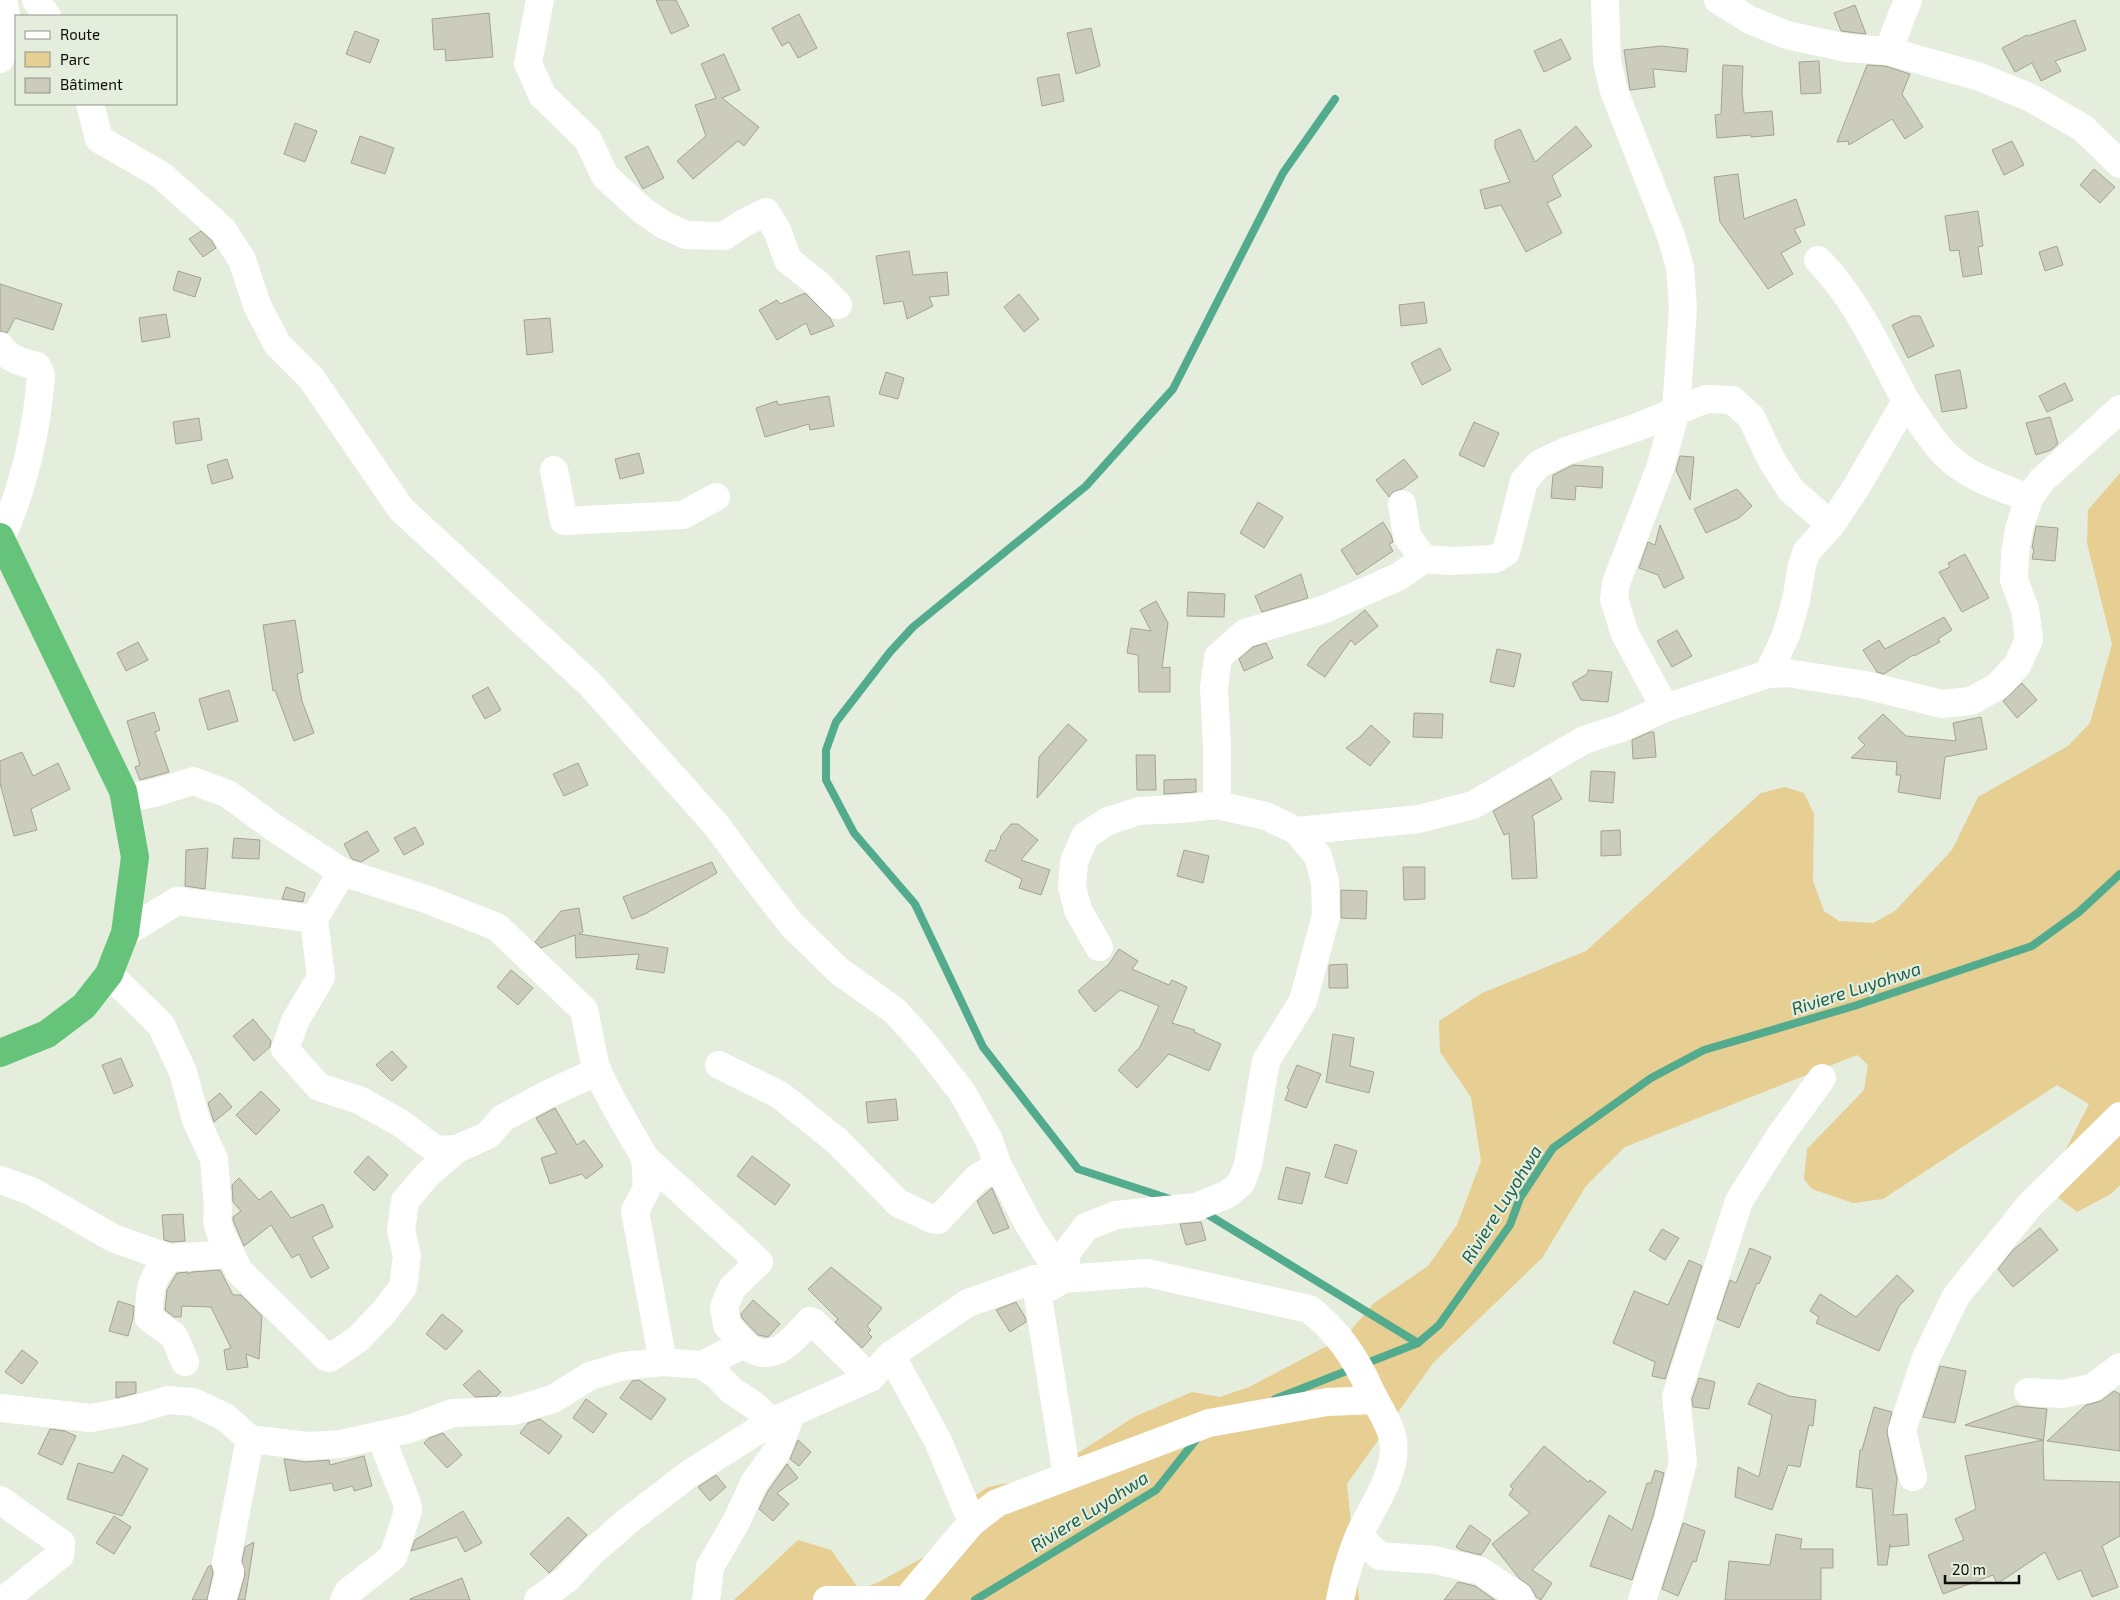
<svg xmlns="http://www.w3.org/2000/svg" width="2120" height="1600" viewBox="0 0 2120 1600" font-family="'Exo 2',sans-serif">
<rect width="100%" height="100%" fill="#e5eddd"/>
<polygon fill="#e7ce92" points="2120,473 2120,1185 2111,1194 2077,1212 2059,1198 2052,1176 2089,1104 2057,1085 1883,1199 1853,1203 1812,1189 1804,1179 1807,1149 1864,1090 1868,1065 1857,1055 1625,1147 1586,1186 1542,1258 1433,1363 1347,1484 1359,1600 734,1600 798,1540 831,1550 859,1589 877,1583 935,1551 967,1501 988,1487 1041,1477 1134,1417 1192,1392 1220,1397 1249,1387 1346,1336 1374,1303 1428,1266 1457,1225 1481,1161 1471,1097 1440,1052 1439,1021 1482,993 1586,951 1761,793 1785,787 1804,793 1814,814 1813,881 1824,911 1839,921 1873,923 1895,911 1952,850 1978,797 2068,746 2090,723 2112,644 2087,543 2088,510"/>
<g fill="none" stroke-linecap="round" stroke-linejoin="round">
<g stroke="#53ab8e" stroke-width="8">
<polyline points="1170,1199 1078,1169 983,1047 915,904 854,833 826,780 826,750 836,722 890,652 913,627 1086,486 1173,389 1283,173 1335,99"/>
<polyline points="1202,1211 1418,1343"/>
<polyline points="1275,1399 1418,1343 1439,1325 1510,1225 1520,1198 1553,1148 1651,1078 1704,1050 1854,1006 2032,946 2079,912 2120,874"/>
<polyline points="975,1600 1156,1490 1199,1436"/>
</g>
</g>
<g fill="#cbccbb" stroke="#a3a393">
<polygon points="656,0 676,0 689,26 671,34"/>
<polygon points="1855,5 1866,34 1841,31 1834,13"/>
<polygon points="489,13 493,57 446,61 445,49 434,50 432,19"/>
<polygon points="799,14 817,48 798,58 789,42 782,46 772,28"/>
<polygon points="2075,20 2086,50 2055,61 2061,71 2041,81 2032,63 2015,72 2002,48 2027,35 2028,36"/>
<polygon points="1091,28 1100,66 1076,74 1067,33"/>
<polygon points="355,31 379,40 370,63 346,54"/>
<polygon points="1561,39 1571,59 1544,72 1534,51"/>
<polygon points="1661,46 1688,49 1686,72 1653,69 1655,87 1630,90 1624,50"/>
<polygon points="724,54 740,90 722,98 759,127 744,146 738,141 693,179 677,161 706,136 695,105 716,98 701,64"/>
<polygon points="1819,61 1821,93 1801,94 1799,62"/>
<polygon points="1723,65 1743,66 1742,92 1744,113 1772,111 1774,135 1751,137 1751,135 1717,138 1715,115 1721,114"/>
<polygon points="1867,65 1885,66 1910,74 1902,94 1923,127 1905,139 1892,119 1849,145 1848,141 1837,142"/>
<polygon points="1059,74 1064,101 1042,106 1037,78"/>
<polygon points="295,123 317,131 305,162 284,154"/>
<polygon points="1576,126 1592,146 1552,176 1561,196 1547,203 1562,233 1526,252 1501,205 1485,209 1480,190 1510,182 1495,148 1495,140 1520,129 1535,162"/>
<polygon points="360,136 394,148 385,174 351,163"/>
<polygon points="2012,141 2024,165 2004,175 1992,150"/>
<polygon points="648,146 664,178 643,189 625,157"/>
<polygon points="2094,169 2115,187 2100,203 2080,185"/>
<polygon points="1738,174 1744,219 1796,199 1805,225 1794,229 1801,242 1781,253 1793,274 1768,289 1720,222 1714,177"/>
<polygon points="1978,211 1983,246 1978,247 1982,274 1963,277 1959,250 1950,251 1945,216"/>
<polygon points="201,231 211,240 216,248 203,257 189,239"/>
<polygon points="2057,246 2063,265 2045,271 2039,252"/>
<polygon points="909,251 913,275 947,272 949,295 929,297 933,306 907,319 903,301 884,304 876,256"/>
<polygon points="178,271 201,278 195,297 173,290"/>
<polygon points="0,284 62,304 53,330 15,318 7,333 0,331"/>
<polygon points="805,293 830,318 834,326 811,335 806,323 777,340 759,310 777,300 780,304"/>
<polygon points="1019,294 1039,319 1024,332 1004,307"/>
<polygon points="1424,302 1427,323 1401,326 1399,305"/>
<polygon points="166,314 170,337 142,342 139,318"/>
<polygon points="1912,316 1920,316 1934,346 1908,358 1892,325"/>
<polygon points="550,318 553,352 527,355 524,320"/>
<polygon points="1440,348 1451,370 1422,385 1411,363"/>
<polygon points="1960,370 1967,408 1942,412 1935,375"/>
<polygon points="886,372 904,378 898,399 879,394"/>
<polygon points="2065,383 2073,400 2047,412 2039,396"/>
<polygon points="829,396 834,426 810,430 809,424 765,437 756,408 777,401 778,405"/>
<polygon points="2050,417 2058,444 2051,450 2036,455 2026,423"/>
<polygon points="199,418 202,440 176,444 173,422"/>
<polygon points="1474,422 1499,433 1484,467 1459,455"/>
<polygon points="639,453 644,473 620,479 615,459"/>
<polygon points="1680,456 1694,457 1690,500 1676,470"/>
<polygon points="227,459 233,478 212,484 207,465"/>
<polygon points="1404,459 1418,477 1402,489 1393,492 1389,497 1376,480"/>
<polygon points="1573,465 1603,467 1602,488 1576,486 1575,500 1551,498 1553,475"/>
<polygon points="1737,489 1752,506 1739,518 1706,533 1694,509"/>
<polygon points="1258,502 1283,517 1264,548 1240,533"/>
<polygon points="1383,522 1391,535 1393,542 1389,544 1393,551 1357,575 1341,550"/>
<polygon points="1660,525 1684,578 1664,588 1658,575 1639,568 1648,542 1655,545"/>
<polygon points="2036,526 2058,528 2055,561 2032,559 2034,549 2032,548"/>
<polygon points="1965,554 1989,598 1962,612 1939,572 1950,567 1948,563"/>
<polygon points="1301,574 1308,598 1262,612 1255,596"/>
<polygon points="1188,592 1225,594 1224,617 1187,616"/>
<polygon points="1156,601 1168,623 1162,668 1170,667 1170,692 1139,692 1138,655 1127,653 1131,628 1151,631 1140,610"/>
<polygon points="1365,610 1378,626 1355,645 1351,640 1325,677 1307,665 1320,647"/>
<polygon points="1944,617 1952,630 1938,639 1940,642 1914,656 1913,655 1884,674 1877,672 1863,650 1879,640 1885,649"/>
<polygon points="295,620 303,672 297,674 302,701 314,733 294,741 275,690 273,691 263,625"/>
<polygon points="1677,630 1692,656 1672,667 1657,641"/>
<polygon points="138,642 148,660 126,671 117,653"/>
<polygon points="1266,643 1273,658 1244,671 1239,659 1253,647"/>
<polygon points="1497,649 1521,654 1514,687 1490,682"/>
<polygon points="1588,670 1612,672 1608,702 1581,700 1572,683 1587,674"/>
<polygon points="2022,683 2037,700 2017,718 2003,701"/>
<polygon points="488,687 501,710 485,719 472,696"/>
<polygon points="229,690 238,721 208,730 199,699"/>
<polygon points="154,712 160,730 155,732 169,772 140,780 135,767 140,765 127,721"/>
<polygon points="1414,713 1443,714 1442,738 1413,737"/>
<polygon points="1883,714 1906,736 1956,741 1953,723 1981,717 1987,749 1945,757 1940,799 1898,792 1901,775 1896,775 1897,762 1851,758 1865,745 1858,738"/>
<polygon points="1068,724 1087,740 1037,798 1039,757"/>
<polygon points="1371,725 1390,742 1370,766 1346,748 1360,737"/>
<polygon points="1650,732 1654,732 1656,757 1633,759 1632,740"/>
<polygon points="22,752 33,776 58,763 70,789 31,809 37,830 14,836 0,783 0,761"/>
<polygon points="1136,755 1155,755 1156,790 1137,790"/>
<polygon points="578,763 588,785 564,796 553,774"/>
<polygon points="1591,771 1615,772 1613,803 1589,801"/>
<polygon points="1550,778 1562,799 1532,816 1534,821 1537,878 1512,879 1509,833 1504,835 1493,811"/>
<polygon points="1196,779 1196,792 1164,794 1164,780"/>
<polygon points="1011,824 1018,824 1038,840 1021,860 1050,870 1041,895 1019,888 1022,879 985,861 990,850 995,851 1001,838 1000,837"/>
<polygon points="415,827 424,844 404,855 394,838"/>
<polygon points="1620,830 1621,855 1601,856 1601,831"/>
<polygon points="367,831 379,851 361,862 352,859 344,844"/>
<polygon points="234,838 260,840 259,859 232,858"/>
<polygon points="208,848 205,889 185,886 186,850"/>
<polygon points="1184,850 1209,856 1203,883 1177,876"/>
<polygon points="712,862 717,873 645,914 632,919 623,897"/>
<polygon points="1403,867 1425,867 1425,899 1404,900"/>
<polygon points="286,887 305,893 303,902 282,899"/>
<polygon points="1341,890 1367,891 1366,919 1341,918"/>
<polygon points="579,908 583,932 579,934 668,948 664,973 636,969 639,954 576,958 575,935 541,948 535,942 561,911"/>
<polygon points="1119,949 1138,961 1132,969 1169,985 1172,980 1187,987 1172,1023 1195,1030 1194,1032 1221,1044 1209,1071 1169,1054 1137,1088 1118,1070 1140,1047 1159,1006 1120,990 1095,1012 1078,991 1109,964"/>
<polygon points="1347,964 1348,988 1329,988 1329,965"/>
<polygon points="511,970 533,988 518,1005 497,987"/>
<polygon points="253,1019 271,1041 270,1047 254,1061 233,1036"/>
<polygon points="1333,1034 1354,1038 1350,1066 1374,1072 1369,1093 1326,1082"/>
<polygon points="392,1051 407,1067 392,1081 376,1065"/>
<polygon points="121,1058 133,1086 114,1094 102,1065"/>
<polygon points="1297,1065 1321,1074 1306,1108 1285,1100 1289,1089 1287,1088"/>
<polygon points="261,1091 280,1110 256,1135 236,1115"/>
<polygon points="220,1093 232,1107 214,1122 208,1103"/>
<polygon points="896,1099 898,1120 868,1123 866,1102"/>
<polygon points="555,1108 577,1145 584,1140 603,1166 586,1179 582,1174 550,1184 541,1158 557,1153 536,1118"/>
<polygon points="1335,1144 1357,1151 1347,1184 1325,1177"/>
<polygon points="368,1156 388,1175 374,1191 354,1172"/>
<polygon points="752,1156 790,1185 775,1205 737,1176"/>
<polygon points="1286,1167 1310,1173 1302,1204 1278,1199"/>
<polygon points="239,1178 259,1200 271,1191 291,1218 323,1204 333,1227 312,1237 329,1268 311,1278 299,1254 292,1258 271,1225 244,1246 233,1220 233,1217 241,1211 233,1202 232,1185"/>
<polygon points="992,1188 1009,1228 993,1234 977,1201"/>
<polygon points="183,1214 185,1241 171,1242 164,1240 162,1215"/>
<polygon points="1201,1222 1206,1240 1186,1245 1180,1224"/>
<polygon points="2040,1228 2058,1250 2013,1287 1998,1269 2013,1250"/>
<polygon points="1662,1229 1679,1238 1665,1260 1649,1250"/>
<polygon points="1750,1248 1771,1257 1759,1284 1757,1283 1739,1328 1717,1319 1730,1280 1736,1283"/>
<polygon points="1689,1260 1702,1266 1665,1379 1652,1376 1655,1362 1613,1343 1634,1291 1668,1305"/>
<polygon points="831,1267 882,1308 867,1326 871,1330 868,1333 872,1337 862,1348 835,1322 838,1319 808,1289"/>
<polygon points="220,1270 233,1295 241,1295 262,1316 259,1359 246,1354 248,1367 227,1370 224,1350 231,1348 211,1307 182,1306 181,1317 174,1317 165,1310 167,1290 177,1273 188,1272 188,1274 192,1272"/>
<polygon points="1897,1275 1914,1291 1899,1306 1879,1351 1816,1323 1819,1317 1810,1311 1820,1294 1856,1317"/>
<polygon points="753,1300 780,1324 768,1337 758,1335 742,1318 741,1314"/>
<polygon points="118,1301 134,1306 133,1318 128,1336 109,1331"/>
<polygon points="1016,1302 1025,1317 1026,1322 1010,1332 996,1310"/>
<polygon points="442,1314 463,1331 446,1350 426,1334"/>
<polygon points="22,1350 38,1362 22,1384 5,1372"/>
<polygon points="1940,1366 1966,1371 1955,1423 1923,1417"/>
<polygon points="479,1370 501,1392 497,1396 475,1397 463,1385"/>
<polygon points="1699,1378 1715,1382 1709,1409 1693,1407 1692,1399"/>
<polygon points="639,1380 666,1399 651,1420 620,1398 632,1381"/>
<polygon points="116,1382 136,1382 136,1393 116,1398"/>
<polygon points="1758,1383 1789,1396 1816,1400 1813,1426 1809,1425 1800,1467 1788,1465 1772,1510 1735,1497 1738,1467 1759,1477 1772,1415 1748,1404"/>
<polygon points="2114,1391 2120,1394 2120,1451 2047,1441 2086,1405 2101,1401"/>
<polygon points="586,1399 607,1414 593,1433 573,1418"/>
<polygon points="2016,1406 2047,1409 2043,1445 2044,1480 2120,1482 2120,1536 2102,1546 2118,1587 2092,1597 2081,1570 2058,1580 2045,1552 1997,1584 1993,1575 1943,1594 1928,1555 1964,1540 1955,1519 1976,1509 1965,1456 2043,1440 1965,1425"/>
<polygon points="1874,1407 1892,1412 1887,1433 1897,1479 1893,1515 1907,1514 1909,1545 1890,1547 1890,1544 1887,1565 1878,1565 1872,1489 1856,1487 1860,1450 1862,1450"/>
<polygon points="540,1419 562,1436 549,1454 520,1433 528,1423"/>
<polygon points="50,1429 65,1431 76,1436 62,1465 38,1454"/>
<polygon points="443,1433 462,1455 447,1468 424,1443 429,1438"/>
<polygon points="798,1440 811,1452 799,1466 790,1459"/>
<polygon points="1544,1446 1588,1482 1590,1480 1606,1492 1532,1570 1552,1583 1541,1600 1536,1597 1530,1586 1519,1578 1492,1544 1530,1513 1509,1495 1513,1489 1510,1486"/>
<polygon points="123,1455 148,1469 122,1516 67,1499 78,1463 113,1473"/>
<polygon points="364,1456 372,1486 354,1491 353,1486 334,1491 332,1483 290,1491 284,1459 306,1462 329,1460 330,1465"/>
<polygon points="787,1464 798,1478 777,1493 789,1504 773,1521 759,1509 768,1491"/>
<polygon points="1655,1470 1664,1473 1653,1516 1632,1580 1590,1566 1609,1515 1632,1530 1647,1483 1651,1483"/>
<polygon points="716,1475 726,1487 710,1501 698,1487"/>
<polygon points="463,1511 482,1543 465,1552 457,1537 411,1551 415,1540"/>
<polygon points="114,1516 131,1527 114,1554 96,1543"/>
<polygon points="568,1517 587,1535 549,1573 530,1554"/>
<polygon points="1683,1523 1705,1531 1696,1562 1693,1561 1678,1596 1662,1589"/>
<polygon points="1470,1525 1491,1540 1481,1555 1461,1550 1456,1547"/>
<polygon points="1776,1534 1802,1539 1800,1549 1833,1549 1833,1568 1821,1568 1821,1600 1725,1600 1729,1561 1770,1565"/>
<polygon points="254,1542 245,1600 238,1600 245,1575 242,1561 245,1547"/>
<polygon points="211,1565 213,1573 207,1600 192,1600 208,1567"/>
<polygon points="462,1578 470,1600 410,1600 410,1599"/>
<polygon points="1458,1582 1475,1586 1495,1600 1444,1600"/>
</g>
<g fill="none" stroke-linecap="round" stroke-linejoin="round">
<g stroke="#fff" stroke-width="28">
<polyline points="36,0 47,16"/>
<polyline points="540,0 528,63 542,95 588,140 605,176 642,210 664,225 686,235 724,236 744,223 766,212 777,230 788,260 818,284 838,305"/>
<polyline points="1605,0 1607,61 1614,91 1671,236 1680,267 1683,308 1676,411 1660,468 1616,583 1614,599 1625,634 1665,708"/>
<polyline points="1718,0 1750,20 1787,35 1847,48 1888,51 1980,77 2031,98 2083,128 2120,164"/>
<polyline points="1888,51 1908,0"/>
<path d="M0 59C7 38 9 21 3 0"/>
<path d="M90 104 99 139 161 175 223 230 242 260 257 305 277 344 311 378 401 509 590 684 717 826 750 871 792 925 839 971 895 1011 923 1042 962 1092 989 1140 998 1166 1028 1223 1063 1279 1147 1273 1309 1309C1338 1331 1356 1358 1370 1390 1377 1405 1388 1420 1392 1435 1401 1472 1371 1506 1358 1538 1350 1558 1344 1579 1340 1600"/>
<path d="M1818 260C1857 299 1880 353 1906 401"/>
<path d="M0 346C9 360 22 362 37 366L41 375C37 430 23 488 1 539"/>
<polyline points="554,470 564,521 683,515 716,497"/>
<polyline points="1402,504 1407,536 1424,559"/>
<polyline points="1768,674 1786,635 1796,601 1802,565 1807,551 1831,525"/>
<polyline points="124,799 158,792 193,781 228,794 276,829 342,872"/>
<path d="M1217 805V747L1214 688 1218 657 1245 633 1325 609 1398 577 1424 559 1450 561 1495 559 1506 552 1524 481 1539 464 1566 451 1635 428 1706 399 1732 400 1751 417 1772 461 1791 490 1831 525 1857 486 1906 401C1918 418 1930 439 1945 454 1967 477 2000 487 2029 498"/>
<polyline points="1297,831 1419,819 1473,805 1584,740 1621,728 1665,708 1768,674 1787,673 1865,685 1942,704 1971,701 1998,686 2018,664 2029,639 2025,609 2014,580 2015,553 2019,529 2029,498 2042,480 2120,409"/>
<polyline points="314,919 342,872 426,899 497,927 584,1010 596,1069 615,1106 645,1158 647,1188 635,1211 663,1362"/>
<polyline points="125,933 177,901 314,919 321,977 295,1021 285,1049 319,1087 359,1100 402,1124 436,1150 457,1149"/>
<polyline points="109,974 161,1025 183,1072 196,1120 214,1159 218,1209 217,1221 220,1232 239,1271 326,1357 330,1358 358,1339 383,1313 403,1287 407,1256 401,1231 405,1201 428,1174 457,1149 488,1135 503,1118 546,1095 598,1071"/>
<polyline points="719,1065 780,1095 837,1141 898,1203 932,1219 938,1220 977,1178 998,1166"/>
<polyline points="645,1158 759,1262 732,1288 724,1307 727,1325 744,1344 702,1365"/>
<polyline points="0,1180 31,1191 113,1238 169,1258 231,1254"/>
<path d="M169 1258C150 1279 149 1290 149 1318L174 1336 185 1362"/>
<polyline points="1035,1279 1067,1476"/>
<path d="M744 1344C748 1347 753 1351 758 1352 780 1358 797 1335 810 1321L813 1322 870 1378"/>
<polyline points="891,1355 938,1441 972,1522"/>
<polyline points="2028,1392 2062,1394 2092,1388 2120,1367"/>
<polyline points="0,1408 91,1418 134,1410 168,1400 193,1402 225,1417 250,1439 308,1446 341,1444 409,1429 453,1413 513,1411 553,1399 590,1376 623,1366 663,1362 702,1365 717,1375 731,1390 755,1406 771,1422"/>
<polyline points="1913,1477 1902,1430 1925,1360 1956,1296 2029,1206 2120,1116"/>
<polyline points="0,1500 61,1543 60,1555 4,1600"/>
<polyline points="1359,1537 1380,1556 1435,1560 1481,1571 1518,1596 1521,1600"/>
<polyline points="222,1600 230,1571 226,1563 250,1439"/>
<polyline points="344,1600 348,1592 393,1557 408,1511 407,1503 380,1435"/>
<polyline points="538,1600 567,1579 592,1552 629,1520 689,1474 771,1422 870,1378 891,1355 968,1303 1035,1279 1050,1287 1063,1279 1067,1252 1086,1227 1116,1215 1196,1207 1228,1194 1241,1183 1248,1165 1266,1061 1303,1001 1326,916 1325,882 1318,856 1297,831 1266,816 1217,805 1180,809 1139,811 1108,821 1085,836 1074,862 1072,887 1078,910 1099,947"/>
<polyline points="706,1600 710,1567 736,1522 754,1483 777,1451 791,1414"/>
<polyline points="827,1600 906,1600 972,1522 997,1503 1209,1423 1327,1402 1375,1400"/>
<polyline points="1642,1600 1668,1520 1683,1462 1676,1397 1739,1201 1780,1136 1822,1078"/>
</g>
<polyline stroke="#65c47a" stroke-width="28" points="0,537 123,791 135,857 125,933 109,974 84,1006 47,1034 0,1053"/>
</g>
<g text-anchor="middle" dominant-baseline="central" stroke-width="4.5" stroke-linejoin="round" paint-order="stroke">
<g font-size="18" font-style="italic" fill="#1a5f4b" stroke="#e5eddd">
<text transform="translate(1856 988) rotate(-18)">Riviere Luyohwa</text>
<text transform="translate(1501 1204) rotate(-58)">Riviere Luyohwa</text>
<text transform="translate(1089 1511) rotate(-32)">Riviere Luyohwa</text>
</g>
</g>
<rect x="15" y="15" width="162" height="90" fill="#e5eddd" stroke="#8f9589"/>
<rect x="25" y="31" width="25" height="8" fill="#ffffff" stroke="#8f9589"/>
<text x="60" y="40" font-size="15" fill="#0d100a">Route</text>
<rect x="25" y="52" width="25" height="15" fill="#e7ce92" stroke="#8f9589"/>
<text x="60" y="65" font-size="15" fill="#0d100a">Parc</text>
<rect x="25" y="78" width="25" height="15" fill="#cbccbb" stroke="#8f9589"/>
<text x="60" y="90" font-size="15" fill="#0d100a">Bâtiment</text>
<path d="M1945 1575v8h74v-8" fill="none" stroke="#0d100a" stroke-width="2.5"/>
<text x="1952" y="1575" font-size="15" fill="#0d100a" stroke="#e5eddd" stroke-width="4" paint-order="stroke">20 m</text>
</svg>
